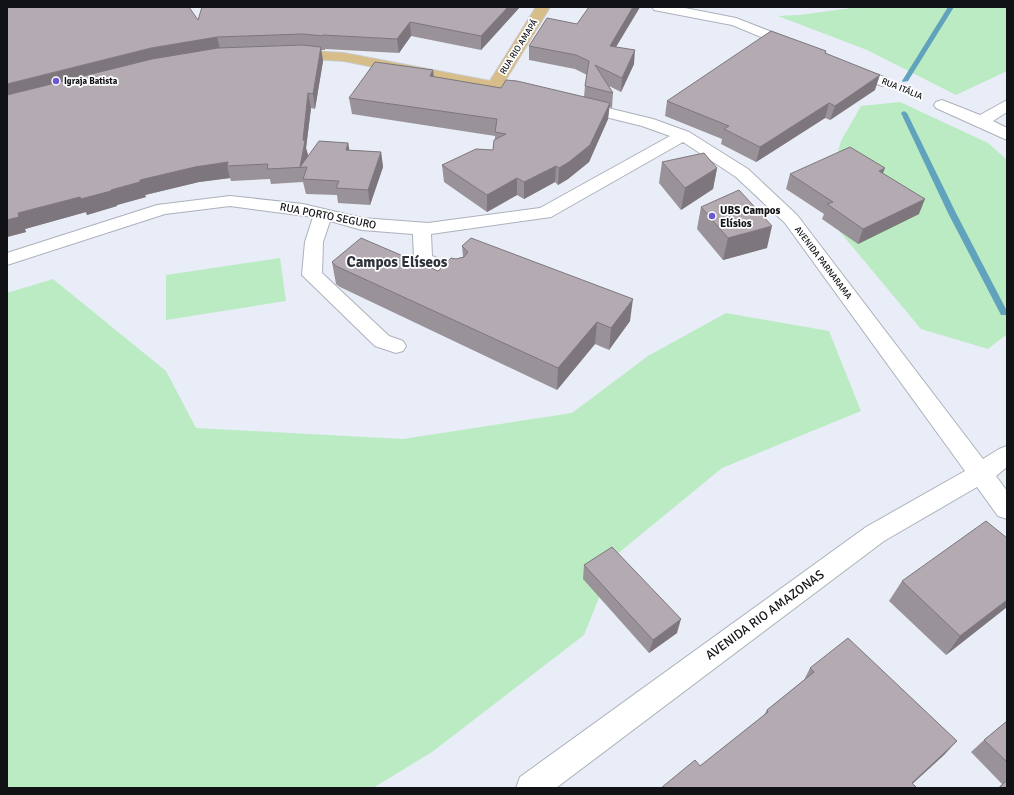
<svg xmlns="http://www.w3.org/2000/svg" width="1014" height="795" viewBox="0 0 1014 795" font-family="Signika,sans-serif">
<rect width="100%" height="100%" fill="#e8edf7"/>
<g fill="#bbebc3">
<polygon points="859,7 1007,7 1007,71 956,95 867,50 778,16 799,15"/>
<polygon points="900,102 988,143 1007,160 1007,334 988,349 921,329 821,209 841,141 861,106"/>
<polygon points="280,258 286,301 166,320 166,275"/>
<polygon points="53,279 166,371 196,428 403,439 572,413 648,356 726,313 829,331 861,411 722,468 616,555 584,635 432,752 373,788 7,788 7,293"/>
</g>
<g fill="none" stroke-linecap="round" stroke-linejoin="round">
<g fill="#61a3bd" fill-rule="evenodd">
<polygon points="948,7 954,7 908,81 903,82 902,81"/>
<polygon points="904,111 907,113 956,213 1007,311 1007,315 1001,315 1000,313 948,213 901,113"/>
</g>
<g stroke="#acb1bb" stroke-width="2">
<g id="minor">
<polygon points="652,7 680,7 736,18 800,43 802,46 800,49 790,49 732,25 659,11 654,10"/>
<polygon points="851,65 887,78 890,81 887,84 882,86 846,72 844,69 846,66"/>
<polygon points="942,100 980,115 1007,100 1007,112 993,121 1007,128 1007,140 936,108 934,105 936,102"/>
<polygon points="579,101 653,119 689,132 748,169 797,215 983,459 999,449 1007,446 1007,467 996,476 1007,491 1007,519 998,516 977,487 884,541 556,788 516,788 520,777 866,527 965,471 785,223 736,177 683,142 551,217 431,234 432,256 464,270 467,274 464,278 457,280 416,263 414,259 413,234 362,230 330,221 323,242 322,273 389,336 403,341 406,346 403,351 396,353 375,346 302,275 305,242 313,217 230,206 165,214 7,265 7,253 157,205 230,196 303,204 362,218 428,223 540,208 670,136 642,126 573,109 571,106 573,103"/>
</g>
</g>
<g stroke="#cbcbcc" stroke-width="2">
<polygon id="major" points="536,7 550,7 502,86 499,89 494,91 344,61 293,58 288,57 286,54 288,51 293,50 344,53 490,81"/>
</g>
<polyline stroke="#999da5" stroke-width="1.5" stroke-dasharray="1.5 2" stroke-linecap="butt" points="901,89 921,97"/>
<use href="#minor" fill="#fff" fill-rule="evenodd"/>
<use href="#major" fill="#d6bd89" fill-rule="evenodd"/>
</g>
<g fill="#9a9299">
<polygon points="202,7 520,7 481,50 411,36 399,53 325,49 325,50 321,50 323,61 315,109 311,108 306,148 308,155 307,158 348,143 349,150 381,152 383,167 370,205 338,203 337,195 306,194 303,182 271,184 270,179 231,181 230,178 199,182 145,195 146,197 117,205 117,206 87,215 86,212 25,229 26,232 7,237 198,20"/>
<polygon points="640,7 616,47 634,64 621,92 609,86 613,93 612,108 609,107 608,119 589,162 568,179 558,185 555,182 524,199 517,195 487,212 444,182 442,165 493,150 495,139 495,136 352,114 349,98 433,70 434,77 501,88 584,97 585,86 587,75 575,69 529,60 529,46 577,24"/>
<polygon points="826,51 826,53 875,90 830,120 825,118 756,162 721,144 722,139 665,116 667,101"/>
<polygon points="662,162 717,168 713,189 681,210 659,183"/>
<polygon points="883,173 919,214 858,244 822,219 824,214 786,189 790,174"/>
<polygon points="701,207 767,248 723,260 697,229"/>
<polygon points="462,246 630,321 609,350 595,344 557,390 340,287 336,284 332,262 438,271 456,259 463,257"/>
<polygon points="584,565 677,633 649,653 583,579"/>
<polygon points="902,581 1007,607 946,655 889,601"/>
<polygon points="810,668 945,754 912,784 700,766 764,715 767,710 804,680"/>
<polygon points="1007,721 1007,788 998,788 1002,784 971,752 984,740"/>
</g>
<g fill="#7d777d">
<polygon points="508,7 520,7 481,50 481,36"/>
<polygon points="633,7 640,7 608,60 610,46"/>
<polygon points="410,22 411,36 399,53 397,39"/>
<polygon points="217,37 221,52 7,100 7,84 151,48"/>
<polygon points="321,47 323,61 315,109 313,94"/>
<polygon points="635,50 634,64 621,92 622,78"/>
<polygon points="433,70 434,86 430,76"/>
<polygon points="880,75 875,90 830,120 835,106"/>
<polygon points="308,93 311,108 306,148 308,155 306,167 300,167"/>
<polygon points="610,103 608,119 589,162 568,179 558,185 559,168"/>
<polygon points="829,103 825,118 756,162 760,147"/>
<polygon points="348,143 351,158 346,150"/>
<polygon points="381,152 383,167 370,205 368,190"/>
<polygon points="228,162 227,166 230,178 199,182 145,195 146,197 117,205 117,206 87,215 86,212 25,229 26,232 7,237 7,220 18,213 80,197 111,190 140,180 195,167"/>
<polygon points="556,166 555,182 524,199 524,182"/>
<polygon points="717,168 713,189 681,210 685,188"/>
<polygon points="885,168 879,183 879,171"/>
<polygon points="517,178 517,195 487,212 487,195"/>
<polygon points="925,199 919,214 858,244 863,229"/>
<polygon points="772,226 767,248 723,260 728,238"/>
<polygon points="633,299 630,321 609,350 611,328"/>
<polygon points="597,322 595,344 557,390 558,368"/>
<polygon points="1007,600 1007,607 946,655 960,636"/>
<polygon points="681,619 677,633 649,653 653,640"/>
<polygon points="957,741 945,754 908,788 912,783"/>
</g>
<g fill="#b3aab2" stroke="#7d777d">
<polygon points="7,7 189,7 198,20 202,7 508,7 481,36 410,22 397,39 323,35 323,36 303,34 217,37 151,48 7,84"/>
<polygon points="589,7 633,7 610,46 635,50 622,78 595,65 613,93 585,86 589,61 576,55 529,46 547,18 577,24"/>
<polygon points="771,31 826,51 825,53 880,75 835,106 829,103 760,147 724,129 729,126 667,101"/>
<polygon points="302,45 321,47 313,94 308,93 303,140 305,141 300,167 319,141 348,143 346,150 381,152 368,190 336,188 339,181 303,179 307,167 267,169 268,164 227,166 228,162 195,167 140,180 140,182 111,190 111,191 81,199 80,197 18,213 19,217 7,220 7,95 152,59 218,48"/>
<polygon points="375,62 433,70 430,76 501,88 506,80 517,81 610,103 590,145 569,162 559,168 556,166 524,182 517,178 487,195 442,165 476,149 493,150 494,140 506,134 495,132 497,119 349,98"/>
<polygon points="850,147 885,168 879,171 925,199 863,229 827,204 833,202 790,174"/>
<polygon points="704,153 717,168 685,188 662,162"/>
<polygon points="739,190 772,226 728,238 701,207"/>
<polygon points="361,238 438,271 451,258 456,259 464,257 468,252 462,246 471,238 633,299 611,328 597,322 558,368 336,266 332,262"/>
<polygon points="986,521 1007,538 1007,600 960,636 902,581"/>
<polygon points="612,547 681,619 653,640 584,565"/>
<polygon points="848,638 957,741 912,783 916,787 915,788 661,788 695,760 700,766 768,712 767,710 814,672 810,668"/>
<polygon points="1007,721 1007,762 984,740"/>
<polygon points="1007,780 1007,788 999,788"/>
</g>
<g fill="#6b57d1" stroke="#fff" stroke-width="1.5">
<circle cx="56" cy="81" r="4"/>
<circle cx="712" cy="216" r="4"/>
</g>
<g text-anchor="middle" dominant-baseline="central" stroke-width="3.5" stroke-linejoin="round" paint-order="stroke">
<g font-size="9" fill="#111216" stroke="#fff">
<text transform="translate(519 47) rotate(-58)">RUA RIO AMAPÁ</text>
<text transform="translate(902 89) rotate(22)">RUA ITÁLIA</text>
<text transform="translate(823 263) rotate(53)">AVENIDA PARNARAMA</text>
</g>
<g font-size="9" font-weight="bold" fill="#111216" stroke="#fff" text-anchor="start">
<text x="64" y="81">Igraja Batista</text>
</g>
<g font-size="11" font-weight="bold" fill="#111216" stroke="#fff" text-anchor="start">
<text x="720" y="210">UBS Campos<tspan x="720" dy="13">Elísios</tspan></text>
</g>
<g font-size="11" fill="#111216" stroke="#fff">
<text transform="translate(328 216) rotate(11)">RUA PORTO SEGURO</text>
</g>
<g font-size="13" fill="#111216" stroke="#fff">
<text transform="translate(765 615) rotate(-36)">AVENIDA RIO AMAZONAS</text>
</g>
<g font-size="15" font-weight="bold" fill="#2e323a" stroke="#fff">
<text x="397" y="262">Campos Elíseos</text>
</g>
</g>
<rect width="1014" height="795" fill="none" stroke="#111216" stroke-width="16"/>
</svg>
